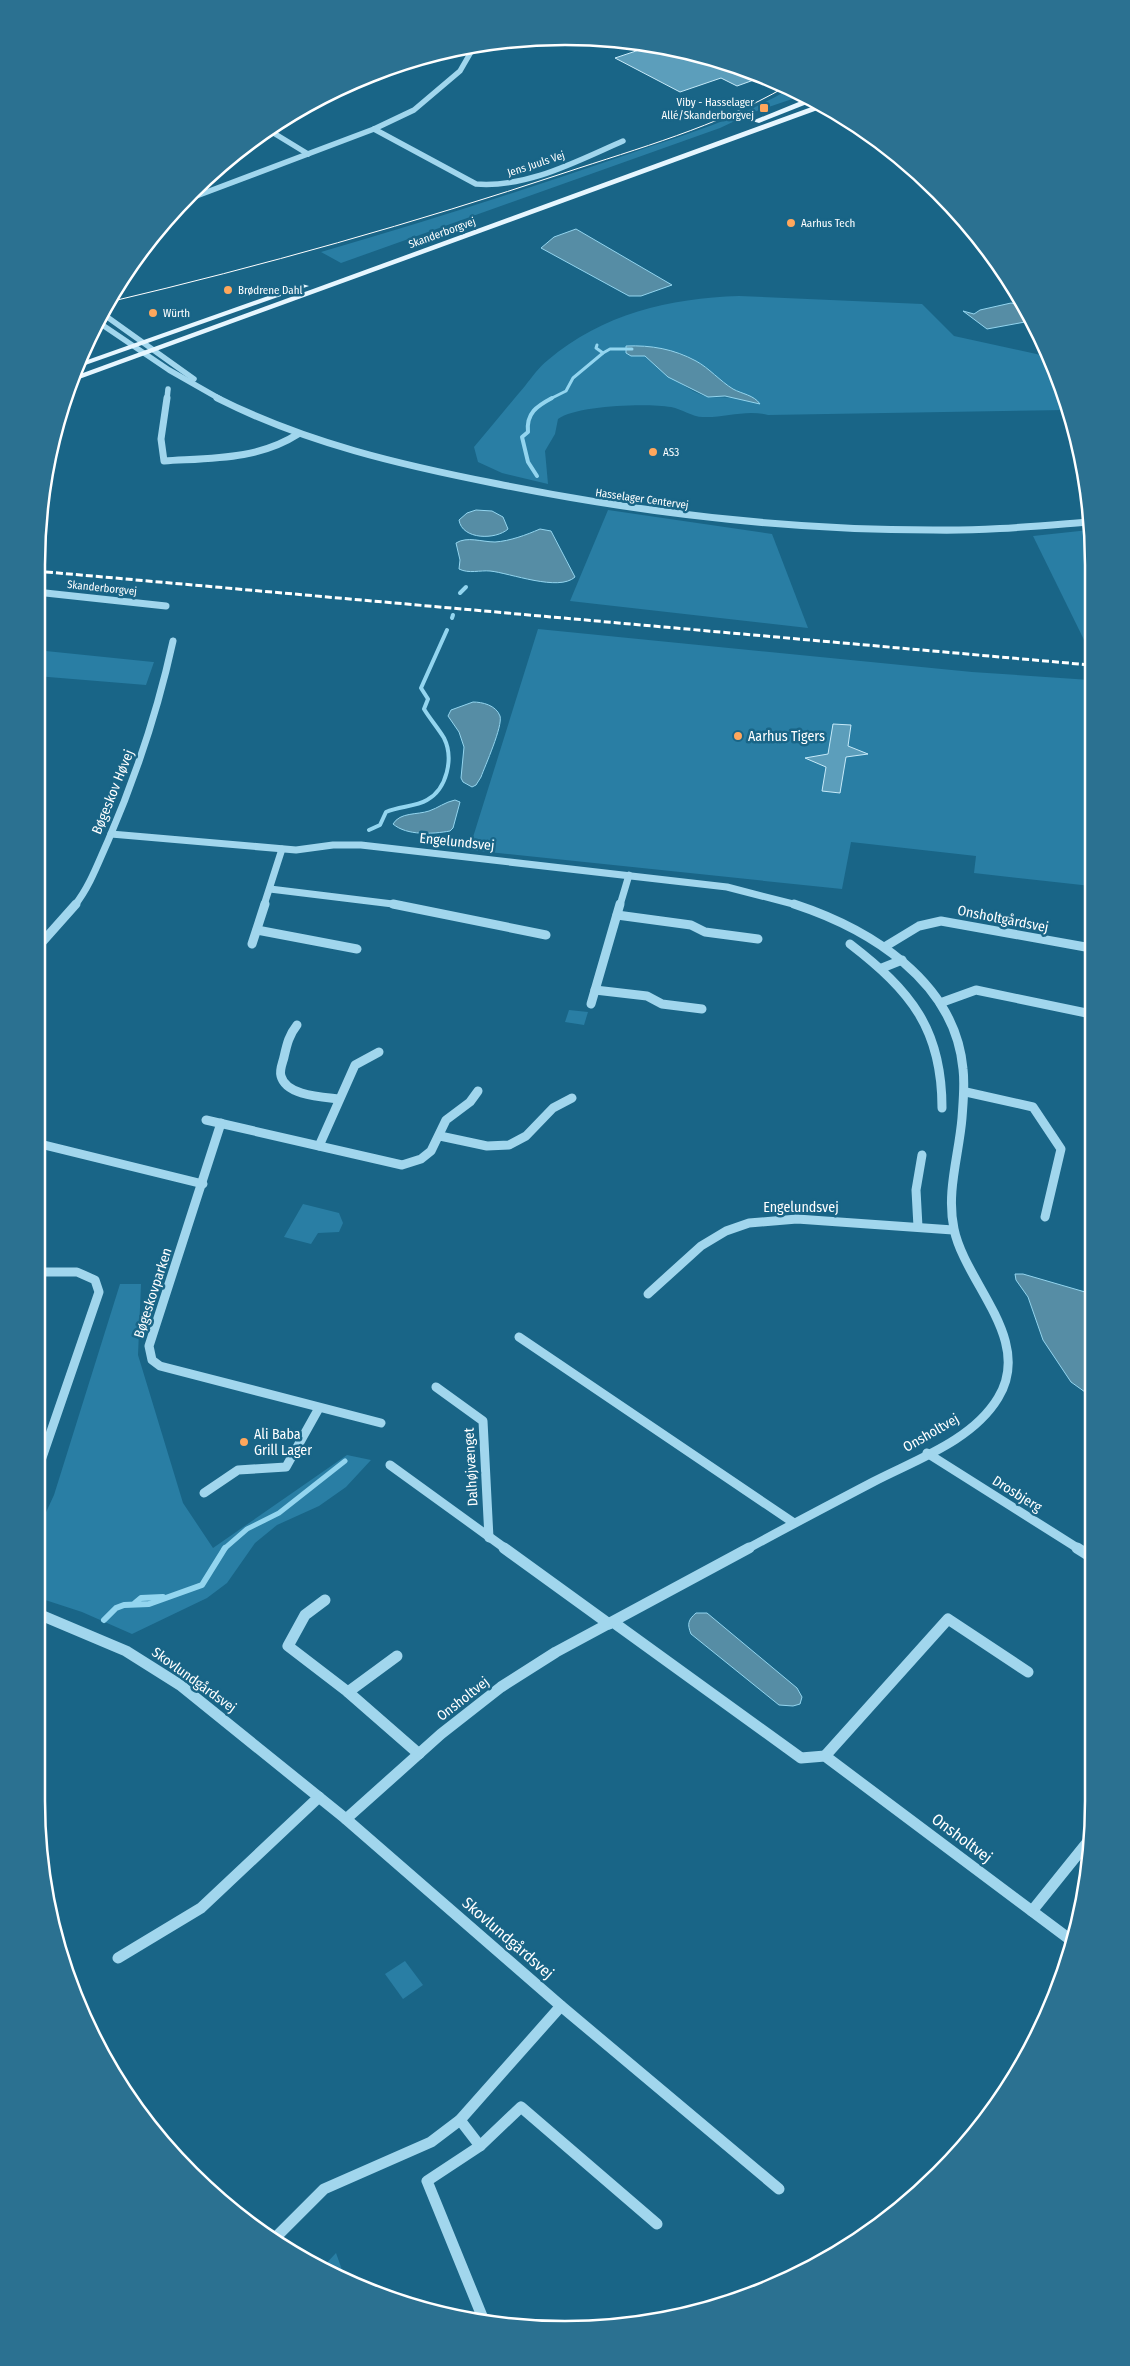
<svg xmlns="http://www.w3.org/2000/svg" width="1130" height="2366" viewBox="0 0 1130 2366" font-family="'Fira Sans Condensed',sans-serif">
<rect width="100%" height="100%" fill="#196587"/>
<g fill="#297ea4" fill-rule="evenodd">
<path d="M789 89 801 96 754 112 720 128 341 263 321 252C421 223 521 191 620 157 677 137 738 120 789 89Z"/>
<path d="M739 296 922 304 954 336 1050 357 1066 410 768 415C746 409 725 418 703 417 692 417 682 409 671 407 647 403 577 405 558 419L555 434 545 451 548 484 502 473 478 462 474 447C491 427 508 406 525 386 532 377 539 367 548 360 602 314 670 298 739 296ZM638 346C658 346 681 351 698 362 717 375 731 392 754 398L752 401C738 396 724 398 710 397 692 395 658 368 645 356H637Z"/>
<polygon points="608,510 772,534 808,628 570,601"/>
<polygon points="1089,530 1090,652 1033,536"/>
<polygon points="538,629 972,672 1090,680 1091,886 974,873 976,856 851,842 842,889 469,850"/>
<polygon points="36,650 153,662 154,662 146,685 36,676"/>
<polygon points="569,1010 588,1012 584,1025 565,1022"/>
<polygon points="303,1204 339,1213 343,1223 339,1232 318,1233 311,1244 284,1237"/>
<polygon points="120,1284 141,1284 138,1355 183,1503 213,1548 347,1455 371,1460 346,1487 319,1506 277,1525 255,1543 227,1583 207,1598 132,1634 82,1612 36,1597 36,1534 54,1495"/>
<polygon points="405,1961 423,1985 403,1999 385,1974"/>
<polygon points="336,2253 346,2281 322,2268"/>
</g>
<g fill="#568da5" stroke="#93d5ef">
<polygon points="576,229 672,285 641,296 629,296 541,248 554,237"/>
<path d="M1011 303C1019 304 1024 311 1027 318L1025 322 987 329 963 311 974 314 980 310Z"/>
<path d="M626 346C651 345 674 349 696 361 709 368 720 381 733 389 742 394 754 395 760 404L725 396 708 397 668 377 645 356H631L626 353Z"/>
<path d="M476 510 492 511 503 517 508 529C496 540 462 540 459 520L467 513Z"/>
<path d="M540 529 551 531 575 577C559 592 510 573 490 571 480 570 469 574 459 569L460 560 456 543C467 536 482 542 495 542 510 541 526 535 540 529Z"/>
<path d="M473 702C482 702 496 705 500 716 503 726 485 766 481 777L476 785 472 787 463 782 461 778 464 747 459 732 448 716 451 710Z"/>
<path d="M455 800 460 802 453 828 450 831C433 834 407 836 393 824 400 812 417 815 429 811 438 808 445 802 455 800Z"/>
<polygon points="1015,1274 1023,1274 1092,1294 1092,1397 1071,1382 1043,1340 1028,1297 1016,1280"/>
<path d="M696 1613H707L797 1688 802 1697 800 1704 793 1706 779 1705 691 1634C687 1624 688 1620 696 1613Z"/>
</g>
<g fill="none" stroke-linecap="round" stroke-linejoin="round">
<g stroke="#93d5ef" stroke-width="3">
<polyline points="597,345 596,348 603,353"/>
<polyline points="550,399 566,391 573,378 603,353 610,349 632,349"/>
</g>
<g stroke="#93d5ef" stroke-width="4">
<path d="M537 476 528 462 522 437 528 432C526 413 537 406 552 398"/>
<polyline points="460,593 466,587"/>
<polyline points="452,618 453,615"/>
<path d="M369 830 380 825 386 812C399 806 415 807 427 800 447 789 454 758 444 738 438 728 430 719 424 709L428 699 421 688 447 630"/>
</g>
<polyline stroke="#93d5ef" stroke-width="5" points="224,1549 247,1529 279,1513 345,1461"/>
<g stroke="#93d5ef" stroke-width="6">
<polyline points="135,1603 141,1598 163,1597"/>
<polyline points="104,1620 116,1608 124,1605 149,1604 202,1585 225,1548"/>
</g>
</g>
<g fill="#5c9ebb" stroke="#c6eaf9">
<polygon points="654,45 668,46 765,76 737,86 721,78 680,92 615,58"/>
<polygon points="833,724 851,725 848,746 868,754 846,757 840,793 822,791 826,767 805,758 828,754"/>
</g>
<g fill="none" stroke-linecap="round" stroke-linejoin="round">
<g stroke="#a1d6ed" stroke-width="5.5">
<polyline points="267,129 308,154"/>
<path d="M374 129 476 184C528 188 577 161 623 141"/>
<polyline points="183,201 374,129 414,110 460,71 475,45"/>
<polyline points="103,314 194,379"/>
<polyline points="98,322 169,370 220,399"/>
<polyline points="167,399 168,389"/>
</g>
<g stroke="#a1d6ed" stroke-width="7">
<path d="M167 398 161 439 164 461C210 458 258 460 298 434"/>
<path d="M217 398C306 443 401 465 498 484 642 513 786 530 933 530 985 531 1037 526 1089 522"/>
<polyline points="36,592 166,606"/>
<polyline points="111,834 296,850 333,845 361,845 727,887 797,905"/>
<polyline points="270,889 401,905"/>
<path d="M75 905C90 886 98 863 108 841 136 776 158 710 173 641"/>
<polyline points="264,905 282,849"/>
<polyline points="620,905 629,875"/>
</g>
<g stroke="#a1d6ed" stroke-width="9">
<polyline points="393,904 546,935"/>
<polyline points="617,915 691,925 705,932 758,939"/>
<polyline points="257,930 357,949"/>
<polyline points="252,944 265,904"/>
<path d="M850 944C911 991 942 1029 942 1108"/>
<polyline points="886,946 919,926 941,921 1091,948"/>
<polyline points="36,949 76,904"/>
<polyline points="882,968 902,960"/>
<polyline points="595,990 647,996 662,1004 702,1009"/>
<polyline points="940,1003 976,990 1091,1014"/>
<polyline points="591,1004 620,904"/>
<path d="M297 1025C289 1035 287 1044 284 1057 283 1062 279 1070 281 1076 286 1096 323 1097 339 1099"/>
<polyline points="966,1092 1033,1107 1061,1149 1045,1217"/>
<polyline points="206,1120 402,1165 421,1159 431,1151 446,1120 470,1102 478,1091"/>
<polyline points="221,1123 149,1346 152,1360 160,1366 381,1423"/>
<polyline points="440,1136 487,1146 509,1145 526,1136 553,1108 572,1098"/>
<polyline points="36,1143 203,1184"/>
<polyline points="319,1146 355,1065 379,1052"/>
<polyline points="918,1227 916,1190 922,1155"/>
<polyline points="36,1272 77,1272 95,1280 99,1292 36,1475"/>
<polyline points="648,1294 701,1246 726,1231 749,1223 797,1219 953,1230"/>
<polyline points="519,1337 794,1523"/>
<polyline points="436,1387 483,1421 489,1538"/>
<polyline points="927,1453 1079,1549"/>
<polyline points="390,1465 506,1549"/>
<polyline points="204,1493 238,1470 286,1467 319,1408"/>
<path d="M747 1549C789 1526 831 1504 873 1482 915 1460 972 1441 998 1398 1034 1340 965 1283 954 1229 946 1192 959 1155 962 1118 963 1103 965 1085 963 1069 955 981 870 929 794 904"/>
</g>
<g stroke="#a1d6ed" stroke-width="11">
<polyline points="504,1548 609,1624"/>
<polyline points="1077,1548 1093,1558"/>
<polyline points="325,1600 305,1615 288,1646 348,1692 419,1754"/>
<polyline points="36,1613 126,1651 180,1685 346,1819 561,2006 779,2189"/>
<polyline points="613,1622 801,1758 825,1756 1072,1941"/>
<polyline points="348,1692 397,1656"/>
<polyline points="825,1756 948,1619 1028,1672"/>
<polyline points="346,1819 441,1734 501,1687 556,1652 749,1548"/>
<polyline points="1032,1911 1090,1839"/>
<polyline points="118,1958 201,1908 319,1797"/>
<polyline points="460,2120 480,2146"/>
<polyline points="272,2241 324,2189 431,2142 460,2120 561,2006"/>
<polyline points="482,2316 427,2181 480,2146 521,2107 657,2224"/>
</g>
<g fill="#e6f6ff" fill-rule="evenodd">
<polygon points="806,99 812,102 759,123 752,121"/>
<polygon points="817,105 823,108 71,382 72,377"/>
<polygon points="302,284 309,286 74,369 76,364"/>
</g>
<path stroke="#fff" stroke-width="1" d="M109 302C262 266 414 223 564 173 639 148 716 127 785 87"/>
<polyline stroke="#fff" stroke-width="3" stroke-dasharray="7 3" stroke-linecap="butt" points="36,571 1090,665"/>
</g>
<g fill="#ffa75c" stroke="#196587" stroke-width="2">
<rect x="759" y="103" width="10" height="10" rx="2.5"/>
<circle cx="791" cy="223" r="5"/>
<circle cx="228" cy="290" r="5"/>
<circle cx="153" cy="313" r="5"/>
<circle cx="653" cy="452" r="5"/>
<circle cx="738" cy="736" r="5"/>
<circle cx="244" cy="1442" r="5"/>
</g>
<g text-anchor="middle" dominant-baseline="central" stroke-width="5" stroke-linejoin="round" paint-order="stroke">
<g font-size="11" fill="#fff" stroke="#196587" text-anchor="start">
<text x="754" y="102" text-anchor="end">Viby - Hasselager<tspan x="754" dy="13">Allé/Skanderborgvej</tspan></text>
<text x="801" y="223">Aarhus Tech</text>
<text x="238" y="290">Brødrene Dahl</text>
<text x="163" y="313">Würth</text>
<text x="663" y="452">AS3</text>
</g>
<g font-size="11" fill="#fff" stroke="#196587">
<text transform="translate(536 164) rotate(-18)">Jens Juuls Vej</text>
<text transform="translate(442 233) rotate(-20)">Skanderborgvej</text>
<text transform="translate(642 499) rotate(8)">Hasselager Centervej</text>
<text transform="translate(102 588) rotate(6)">Skanderborgvej</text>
</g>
<g font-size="14" fill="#fff" stroke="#196587" text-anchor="start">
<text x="748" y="736">Aarhus Tigers</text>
<text x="254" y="1434">Ali Baba<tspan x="254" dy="16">Grill Lager</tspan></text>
</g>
<g font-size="14" fill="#fff" stroke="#196587">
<text transform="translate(113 792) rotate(-68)">Bøgeskov Høvej</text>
<text transform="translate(457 842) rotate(6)">Engelundsvej</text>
<text transform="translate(1003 919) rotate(11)">Onsholtgårdsvej</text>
<text x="801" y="1207">Engelundsvej</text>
<text transform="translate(153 1293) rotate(-72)">Bøgeskovparken</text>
<text transform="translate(931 1433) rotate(-30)">Onsholtvej</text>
<text transform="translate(471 1467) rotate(-93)">Dalhøjvænget</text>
<text transform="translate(1017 1494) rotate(32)">Drosbjerg</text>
<text transform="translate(194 1680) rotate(36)">Skovlundgårdsvej</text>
<text transform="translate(463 1699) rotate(-38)">Onsholtvej</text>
</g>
<g font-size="16" fill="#fff" stroke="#196587">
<text transform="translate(962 1838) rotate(37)">Onsholtvej</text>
<text transform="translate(508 1938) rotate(41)">Skovlundgårdsvej</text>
</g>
</g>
<path d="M0 0H1130V2366H0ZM565 45H565A520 520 0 0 1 1085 565V1801A520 520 0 0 1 565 2321H565A520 520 0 0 1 45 1801V565A520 520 0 0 1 565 45Z" fill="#2b7191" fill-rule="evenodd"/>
<path fill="none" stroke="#fff" stroke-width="2.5" d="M565 45H565A520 520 0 0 1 1085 565V1801A520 520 0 0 1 565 2321H565A520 520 0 0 1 45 1801V565A520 520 0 0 1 565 45Z"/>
</svg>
